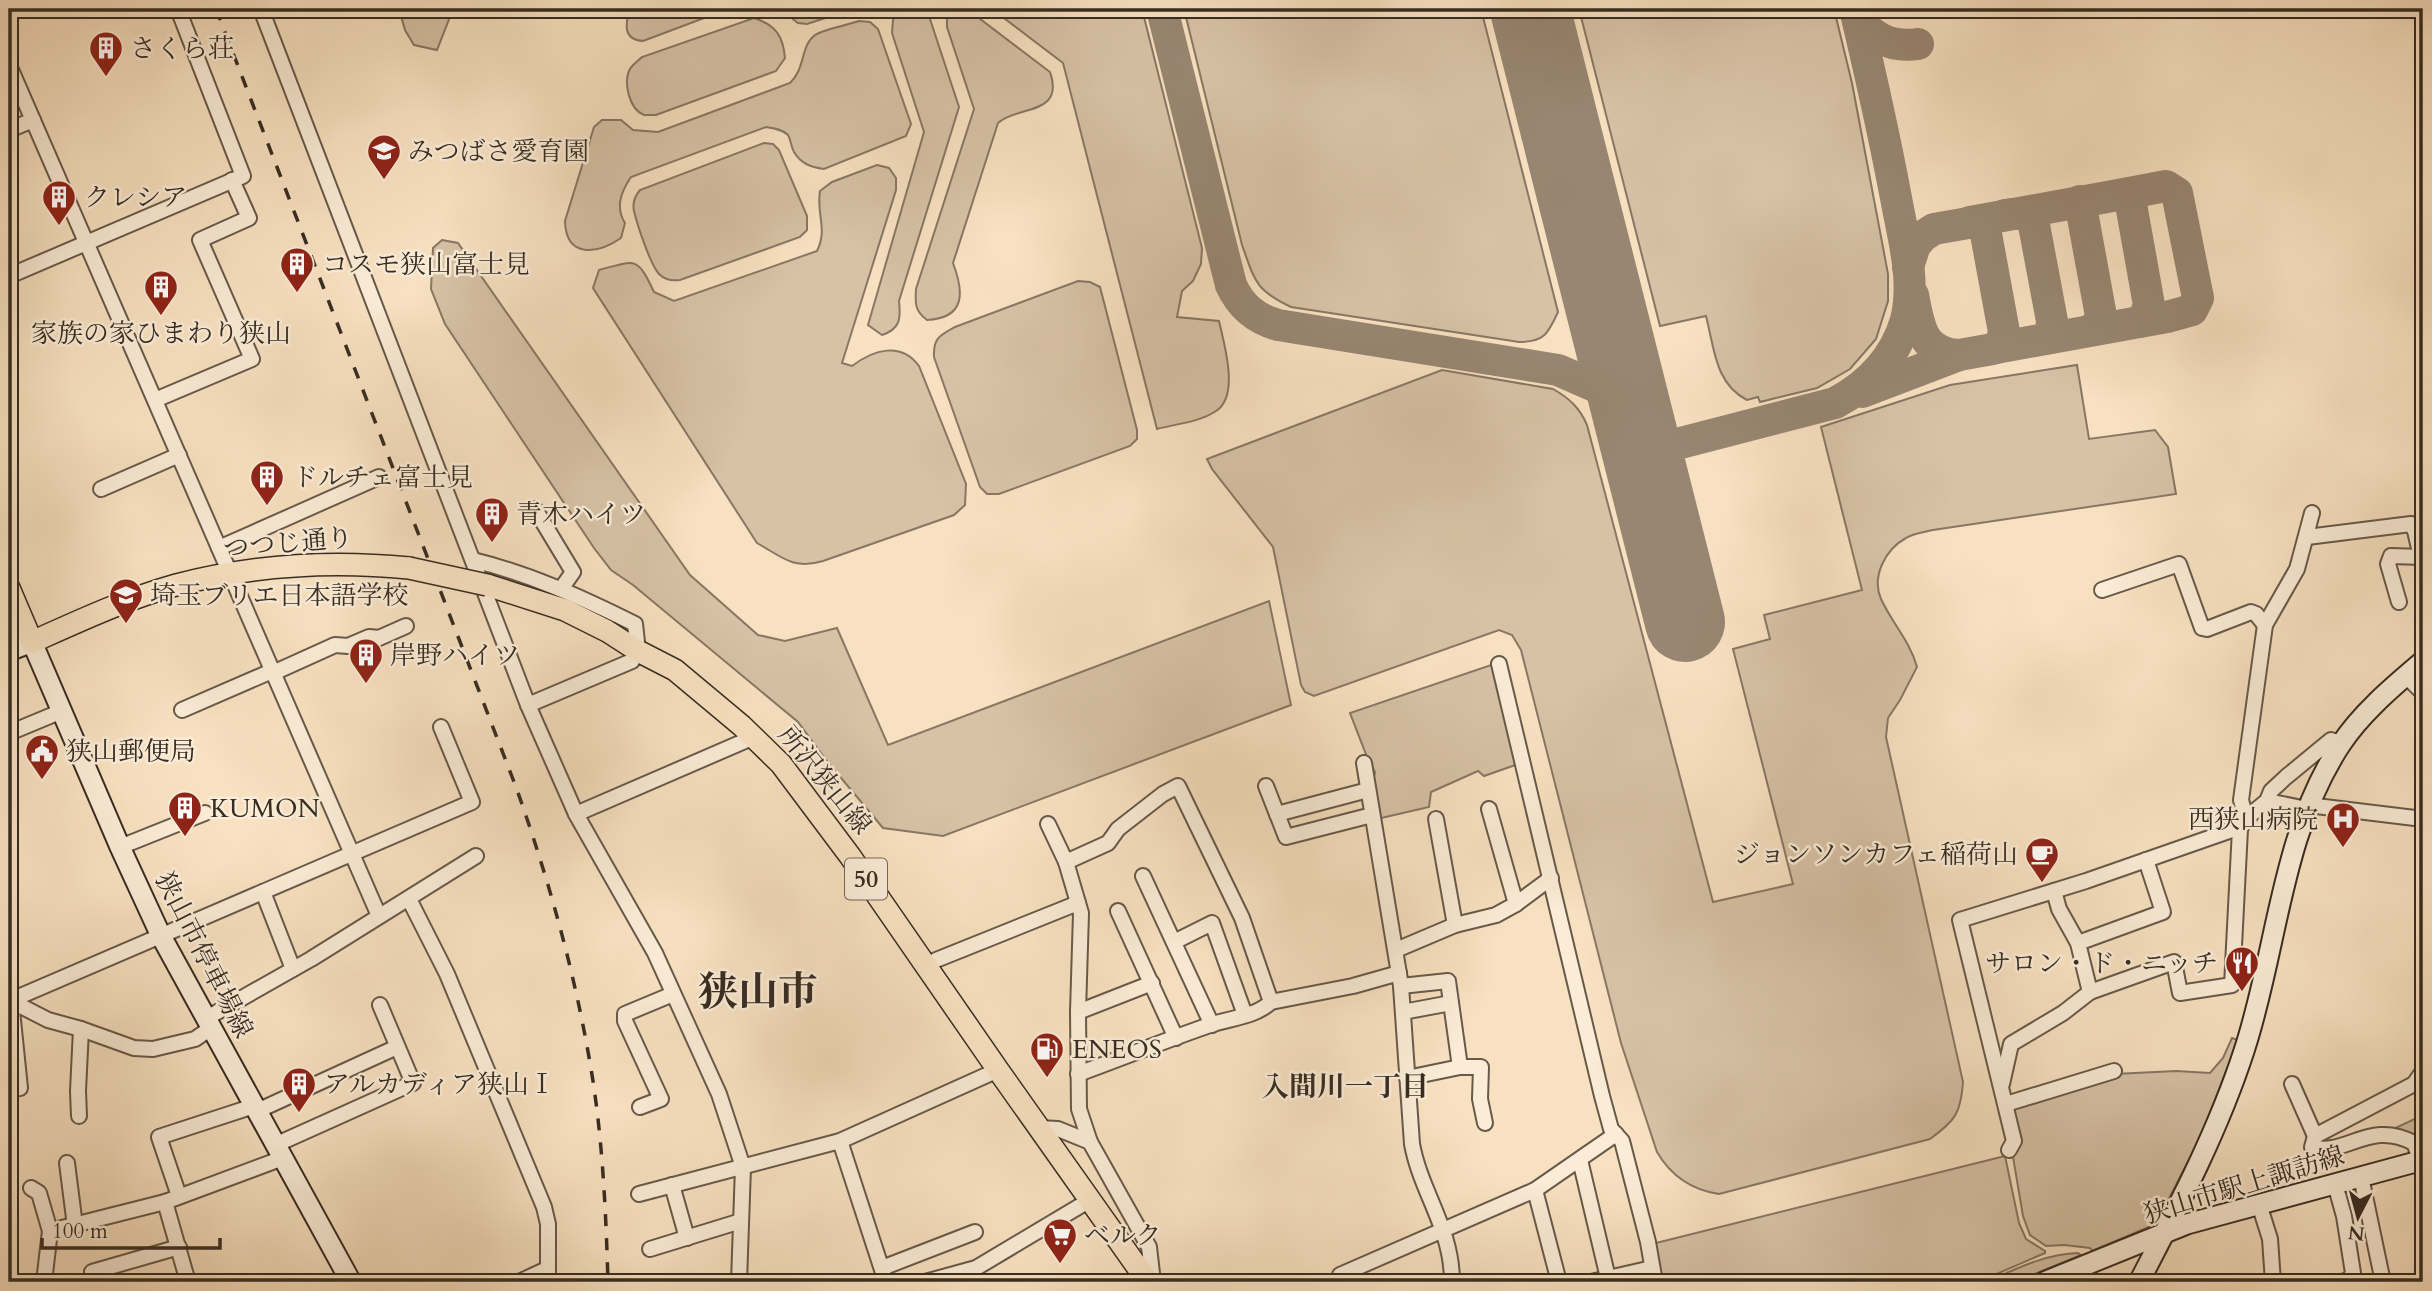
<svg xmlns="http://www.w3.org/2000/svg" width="2432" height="1291" viewBox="0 0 2432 1291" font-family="Cardo,'Noto Serif JP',serif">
<rect width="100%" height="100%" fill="#f8e1c1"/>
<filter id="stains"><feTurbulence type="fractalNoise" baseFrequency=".00286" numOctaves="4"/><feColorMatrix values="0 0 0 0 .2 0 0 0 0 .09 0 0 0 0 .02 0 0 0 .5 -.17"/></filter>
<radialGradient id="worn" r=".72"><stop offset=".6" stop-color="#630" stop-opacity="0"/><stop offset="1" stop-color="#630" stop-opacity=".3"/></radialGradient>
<g fill="#d7c2a6" stroke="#877764" stroke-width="2">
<polygon points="399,9 453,9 437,50 414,45 405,30"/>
<path d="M630 9H728L643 41C623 40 625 24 630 9Z"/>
<polygon points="780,9 853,9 807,24 798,23"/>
<path d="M900 9H919L928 13 959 107 899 301C901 319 900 329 882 335L868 325 924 132 892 33 893 20Z"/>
<path d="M954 9H967L1050 72C1065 116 1018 105 998 123L953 263C964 292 966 318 927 320 915 311 915 304 916 289L974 109 947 27V14Z"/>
<path d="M992 9H1142L1202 248 1201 264 1193 281 1182 291 1177 317 1219 321C1224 344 1240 396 1216 411 1200 422 1175 424 1157 429L1063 63Z"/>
<path d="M1184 9H1481L1558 312C1548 334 1544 342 1519 342L1291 307C1255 290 1255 281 1242 245Z"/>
<path d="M1579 9H1834L1852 83 1888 274V301L1876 339 1850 369 1817 388 1760 402 1758 397 1747 400C1715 384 1714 347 1706 316L1660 326Z"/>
<path d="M754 18C776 25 783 36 785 58L776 71 656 115C655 115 646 115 644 115 629 109 623 82 630 69 633 64 638 61 642 57Z"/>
<path d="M859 21 870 22 878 29 911 124 906 136 824 169C811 167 801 164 794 152 791 147 791 140 788 135 782 129 773 128 766 127L631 177C621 192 615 207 625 223L621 238C598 254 566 259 565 221L594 127 602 120H621L633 130 658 132 790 83C806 68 800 46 815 35 824 29 848 25 859 21Z"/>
<path d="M764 143 773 144 779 150 807 216V230L800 237 680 280C672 281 665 280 659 274 650 264 637 224 634 211 632 202 635 196 640 190Z"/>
<path d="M877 165 889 168 896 178V190L842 363 852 366C873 350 901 341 919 366L966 484 965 505 954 515 823 561C793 570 782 557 757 543L593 288 599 270C636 260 637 256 654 292L674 301 817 251C828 229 816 214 820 191L832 182Z"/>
<polygon points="442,240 458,243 690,575 758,635 785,641 837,628 888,745 1269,601 1291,705 943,836 883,828 826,760 798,722 633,585 611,570 594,548 445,324 431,289 433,248"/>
<path d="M1078 281 1090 282 1100 287 1137 430V439L1130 446 999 494H987L980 487 934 357C933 338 940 335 955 327Z"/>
<path d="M2077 365 2089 439 2155 430 2168 447 2176 494 1933 530C1925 532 1914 533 1906 538 1886 549 1871 576 1881 599 1892 623 1910 641 1917 667L1900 700 1888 718 1886 737 1963 1082C1961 1113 1955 1121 1930 1139L1719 1194C1692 1190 1671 1176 1657 1152L1621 1043 1521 650 1512 635 1499 630 1314 696 1305 692 1301 685 1273 547 1212 469 1207 459 1442 370 1553 389C1569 398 1580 408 1587 425L1713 902 1793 884 1733 649 1770 639 1764 615 1862 590 1821 427 1950 385Z"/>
<polygon points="1494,664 1518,764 1484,776 1478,771 1431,792 1429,807 1377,819 1373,783 1375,772 1369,762 1350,713"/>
<polygon points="2232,1038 2238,1040 2201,1136 2156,1224 2092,1251 2090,1248 2064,1245 2046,1246 2030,1235 2023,1216 2013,1157 2013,1106 2114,1074 2176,1071 2210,1073 2223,1058"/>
<polygon points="2423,1115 2423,1148 2419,1135 2391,1130"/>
<polygon points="2005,1156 2019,1223 2026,1239 2045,1251 2045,1253 1978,1282 1659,1282 1652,1244"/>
<path d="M2078 1253 2081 1255 2015 1282H1986C2016 1269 2045 1254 2078 1253Z"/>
</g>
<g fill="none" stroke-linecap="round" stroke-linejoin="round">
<g stroke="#988672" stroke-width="32">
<path d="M1162 9 1231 285C1241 307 1256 319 1278 325L1558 370 1606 391 1633 416"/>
<path d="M1855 11C1867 37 1891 48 1918 44"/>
<polyline points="2080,201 2101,316 2100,322 2091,330"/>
<path d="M2005 215C2018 213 2028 212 2034 225L2052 321 2051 331 2044 339"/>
<polyline points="1970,222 2129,193 2149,305 2145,316 2140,322"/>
<path d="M1913 295C1919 325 1921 353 1959 355"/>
<polyline points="1996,348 2167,317 2192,310 2198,298 2177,193 2166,186 2129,193"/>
<polyline points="1862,392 1959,355 1993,349 2001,343 2004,332 1986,234 1981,226 1974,222 1934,229 1923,236 1915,245 1908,267"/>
<path d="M1642 453 1835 403C1869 385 1895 358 1906 320 1916 280 1903 237 1896 198 1884 134 1870 72 1855 9"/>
</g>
<polyline stroke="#988672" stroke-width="80" points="1530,9 1685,622"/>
<g stroke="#67594a" stroke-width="18">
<g id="street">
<polyline points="261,9 528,705 576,814 655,953 719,1094 743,1167 739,1282"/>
<polyline points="9,65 379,916"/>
<polyline points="9,130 33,120"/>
<polyline points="9,276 243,176 178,9"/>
<polyline points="155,400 252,359 200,240 249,218 232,180"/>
<polyline points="101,489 179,455"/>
<polyline points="535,509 573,572 561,589"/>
<polyline points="2307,537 2411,524 2415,531 2421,557"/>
<polyline points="219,548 379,477"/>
<path d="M473 560C530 574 583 598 635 624L638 651 632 661 528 705"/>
<polyline points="2102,590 2179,564 2202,628 2207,629 2251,612 2256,614 2265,625"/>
<polyline points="2399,602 2388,564 2391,556 2423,557"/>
<polyline points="1499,664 1602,1096 1611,1129 1622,1141 1648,1242 1655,1282"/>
<polyline points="273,673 335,645 348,646 369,637 379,638 406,626"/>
<polyline points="2406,676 2423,693"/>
<polyline points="182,710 272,671"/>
<polyline points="9,733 62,711"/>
<path d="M1364 763 1401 986 1412 1144C1421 1193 1452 1228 1452 1282"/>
<polyline points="1266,786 1286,837 1372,815"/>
<polyline points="2267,801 2307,809"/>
<polyline points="2308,805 2423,819"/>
<polyline points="1489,809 1516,904"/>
<polyline points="576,814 754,737"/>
<polyline points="1277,814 1368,790"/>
<polyline points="1436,819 1455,925"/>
<polyline points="1048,824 1066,862 1081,913 1078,1012 1079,1109 1090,1142"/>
<polyline points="120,847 205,813"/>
<polyline points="1066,862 1108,843 1118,829 1163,794 1178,786 1242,918 1271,1002"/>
<polyline points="1143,876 1212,1025"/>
<polyline points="2054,891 2059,909 2078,943 2090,992 2174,962 2180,993 2232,985 2240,829 2246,818 2241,800 2265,625 2297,569 2312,513"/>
<polyline points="263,892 293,969"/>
<polyline points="409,899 447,974 544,1207 548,1224 548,1282"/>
<polyline points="1118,911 1176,1038"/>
<polyline points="1174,942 1212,923 1245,1015"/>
<polyline points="2078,943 2163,912 2146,860"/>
<polyline points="1396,950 1455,925 1496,915 1516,904 1551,878"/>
<polyline points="927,966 936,960 1078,903"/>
<polyline points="1401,986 1448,981 1460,1067"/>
<polyline points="9,1000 48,1020 81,1029 134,1048 153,1049 195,1039 211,1028"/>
<polyline points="9,1001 472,802 441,727"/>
<polyline points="1078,1012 1152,983"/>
<polyline points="1403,1012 1451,1003"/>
<polyline points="205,1019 311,959 476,856"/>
<path d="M1078 1074C1122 1058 1166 1040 1210 1025 1230 1018 1255 1017 1271 1002L1353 986 1399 973"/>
<polyline points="1407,1078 1460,1067 1481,1067 1480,1099 1485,1123"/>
<polyline points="2002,1084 2011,1044 2063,1013 2090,992"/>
<polyline points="2292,1084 2315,1136"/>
<polyline points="9,1090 20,1088 11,1001"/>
<polyline points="2006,1104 2114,1071"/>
<polyline points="640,1107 661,1099 625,1021 625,1014 673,994"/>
<polyline points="257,1111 397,1047"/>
<polyline points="79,1116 78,1091 81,1029"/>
<polyline points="1039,1128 1058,1129 1090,1142 1149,1247 1153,1282"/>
<polyline points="840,1141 886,1282"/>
<polyline points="275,1145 413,1083 380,1005"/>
<polyline points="2009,1150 2014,1141 1960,920 2086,881 2232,830 2267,801 2271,791 2286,777 2331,740 2341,743"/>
<polyline points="1580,1160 1608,1278"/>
<path d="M2421 1161 2414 1143C2369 1119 2346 1157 2312 1147L2315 1136 2414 1084 2423 1071"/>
<polyline points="67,1163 75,1226"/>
<polyline points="2361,1177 2383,1282"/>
<polyline points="2335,1184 2344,1216 2353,1273 2349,1280 2342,1282"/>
<polyline points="672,1185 687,1238"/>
<polyline points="31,1188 39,1193 50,1231 44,1282"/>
<polyline points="1535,1190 1559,1282"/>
<polyline points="639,1194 840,1141 998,1070"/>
<polyline points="179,1196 159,1137 254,1106"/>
<polyline points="165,1202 188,1282"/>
<polyline points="2259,1204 2270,1239 2273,1282"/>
<polyline points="50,1231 165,1202 283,1158"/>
<polyline points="650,1249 741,1221"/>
<polyline points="882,1268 975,1232"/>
<polyline points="95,1282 92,1272 179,1247"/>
<polyline points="519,1282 547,1269"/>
<polyline points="925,1282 976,1268 1090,1200"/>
<polyline points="1338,1282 1340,1275 1535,1190 1616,1134"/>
<polyline points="1591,1282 1652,1268"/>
</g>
</g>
<g stroke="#372c22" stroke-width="23">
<g id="secondary">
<polyline points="9,651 32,642 120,847 161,936 351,1282"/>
<polyline points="2044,1282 2187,1224 2423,1160"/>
<path d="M2139 1282C2178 1207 2218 1131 2244 1051 2278 948 2280 836 2341 744 2362 712 2395 685 2423 661"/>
</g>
</g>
<g stroke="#372c22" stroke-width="24">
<g id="primary">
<polyline points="487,585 565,610 607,631 638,651 675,670 742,726 781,764 850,856 998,1070 1148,1282"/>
<path d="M9 588 32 642C79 621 126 599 176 585 253 565 330 560 409 568"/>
</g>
</g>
<use href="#street" stroke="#faecd7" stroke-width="14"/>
<use href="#secondary" stroke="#faecd7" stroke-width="19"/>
<use href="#primary" stroke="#f8e1c1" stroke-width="21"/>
<path stroke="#372c22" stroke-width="3.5" stroke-dasharray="12 12" stroke-linecap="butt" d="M216 9 516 787C550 883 577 980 593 1081 603 1147 606 1215 608 1282"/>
<g stroke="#372c22" stroke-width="24" stroke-linecap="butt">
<polyline id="primary-bridge" points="409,568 487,585"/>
</g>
<use href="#primary-bridge" stroke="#f8e1c1" stroke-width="21"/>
</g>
<defs>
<g id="building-pin" transform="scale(1.75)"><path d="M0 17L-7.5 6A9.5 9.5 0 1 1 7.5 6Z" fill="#8f2418" stroke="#faecd7"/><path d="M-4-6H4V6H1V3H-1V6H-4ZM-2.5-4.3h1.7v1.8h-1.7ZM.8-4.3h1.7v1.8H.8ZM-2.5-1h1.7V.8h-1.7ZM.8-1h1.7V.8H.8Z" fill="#fff"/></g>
<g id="school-pin" transform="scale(1.75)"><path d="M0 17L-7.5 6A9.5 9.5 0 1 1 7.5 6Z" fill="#8f2418" stroke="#faecd7"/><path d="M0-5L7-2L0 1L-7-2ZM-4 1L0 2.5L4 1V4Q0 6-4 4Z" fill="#fff"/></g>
<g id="civic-pin" transform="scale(1.75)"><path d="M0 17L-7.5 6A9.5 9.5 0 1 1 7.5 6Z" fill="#8f2418" stroke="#faecd7"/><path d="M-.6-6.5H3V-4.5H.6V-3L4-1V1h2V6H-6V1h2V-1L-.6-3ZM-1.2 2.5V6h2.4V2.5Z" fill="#fff"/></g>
<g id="hospital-pin" transform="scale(1.75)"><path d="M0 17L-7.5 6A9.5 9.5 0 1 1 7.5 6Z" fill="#8f2418" stroke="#faecd7"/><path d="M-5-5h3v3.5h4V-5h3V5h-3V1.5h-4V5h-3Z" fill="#fff"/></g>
<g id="cafe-pin" transform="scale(1.75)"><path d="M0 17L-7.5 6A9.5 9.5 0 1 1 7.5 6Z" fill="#8f2418" stroke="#faecd7"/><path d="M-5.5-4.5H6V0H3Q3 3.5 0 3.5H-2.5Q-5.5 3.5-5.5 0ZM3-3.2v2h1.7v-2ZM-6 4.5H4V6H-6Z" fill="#fff"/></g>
<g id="restaurant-pin" transform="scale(1.75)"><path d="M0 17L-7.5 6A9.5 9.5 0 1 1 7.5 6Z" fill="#8f2418" stroke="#faecd7"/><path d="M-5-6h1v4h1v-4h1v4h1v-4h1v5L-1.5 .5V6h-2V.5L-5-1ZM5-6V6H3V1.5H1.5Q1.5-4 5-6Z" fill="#fff"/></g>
<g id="fuel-pin" transform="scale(1.75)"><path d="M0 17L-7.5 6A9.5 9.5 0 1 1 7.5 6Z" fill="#8f2418" stroke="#faecd7"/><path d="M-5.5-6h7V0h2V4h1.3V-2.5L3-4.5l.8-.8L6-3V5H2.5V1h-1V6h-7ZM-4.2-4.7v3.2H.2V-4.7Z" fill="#fff"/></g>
<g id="supermarket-pin" transform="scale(1.75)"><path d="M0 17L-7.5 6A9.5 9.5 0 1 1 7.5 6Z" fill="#8f2418" stroke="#faecd7"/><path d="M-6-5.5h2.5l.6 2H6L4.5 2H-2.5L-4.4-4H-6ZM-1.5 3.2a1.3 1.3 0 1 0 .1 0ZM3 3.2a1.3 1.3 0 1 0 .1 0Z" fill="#fff"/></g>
</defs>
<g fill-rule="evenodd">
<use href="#building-pin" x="106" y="48"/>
<use href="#school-pin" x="384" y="151"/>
<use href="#building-pin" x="59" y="197"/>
<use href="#building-pin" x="297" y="264"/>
<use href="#building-pin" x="161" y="287"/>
<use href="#building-pin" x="267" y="477"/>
<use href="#building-pin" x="492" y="514"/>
<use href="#school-pin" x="126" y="595"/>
<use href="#building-pin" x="366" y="655"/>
<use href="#civic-pin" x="42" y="751"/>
<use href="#building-pin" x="185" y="808"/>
<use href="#hospital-pin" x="2343" y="819"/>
<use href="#cafe-pin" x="2042" y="854"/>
<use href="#restaurant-pin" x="2242" y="963"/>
<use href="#fuel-pin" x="1047" y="1049"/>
<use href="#building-pin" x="299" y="1084"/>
<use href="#supermarket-pin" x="1060" y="1235"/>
</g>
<g text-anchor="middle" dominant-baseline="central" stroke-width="5" stroke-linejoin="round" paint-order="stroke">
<rect fill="#faecd7" stroke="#726658" stroke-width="2" x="845" y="858.5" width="42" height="41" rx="5"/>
<g font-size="24" font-weight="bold" fill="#372c22">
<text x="866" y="879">50</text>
</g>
<g font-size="26" fill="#372c22" stroke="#faecd7" text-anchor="start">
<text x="130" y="48">さくら荘</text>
<text x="408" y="151">みつばさ愛育園</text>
<text x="84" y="197">クレシア</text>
<text x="322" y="264">コスモ狭山富士見</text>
<text x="161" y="333" text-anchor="middle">家族の家ひまわり狭山</text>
<text x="292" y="477">ドルチェ富士見</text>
<text x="516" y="514">青木ハイツ</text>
<text x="150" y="595">埼玉ブリエ日本語学校</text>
<text x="390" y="655">岸野ハイツ</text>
<text x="66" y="751">狭山郵便局</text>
<text x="210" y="808">KUMON</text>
<text x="2318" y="819" text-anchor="end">西狭山病院</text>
<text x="2018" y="854" text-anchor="end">ジョンソンカフェ稲荷山</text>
<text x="2218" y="963" text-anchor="end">サロン・ド・ニッチ</text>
<text x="1072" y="1049">ENEOS</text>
<text x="324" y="1084">アルカディア狭山Ⅰ</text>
<text x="1084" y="1235">ベルク</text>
</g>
<g font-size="26" fill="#372c22" stroke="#faecd7">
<text transform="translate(288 543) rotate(-5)">つつじ通り</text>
<text transform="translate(825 780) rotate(51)">所沢狭山線</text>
<text transform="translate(204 955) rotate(63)">狭山市停車場線</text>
<text transform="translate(2244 1185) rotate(-17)">狭山市駅上諏訪線</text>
</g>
<g font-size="28" font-weight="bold" fill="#372c22" stroke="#faecd7">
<text x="1345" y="1087">入間川一丁目</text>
</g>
<g font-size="40" font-weight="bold" fill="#372c22" stroke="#faecd7">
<text x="758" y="992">狭山市</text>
</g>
</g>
<rect width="2432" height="1291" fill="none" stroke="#f8e1c1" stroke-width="35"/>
<rect x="10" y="10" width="2411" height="1270" fill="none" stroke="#372c22" stroke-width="3.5"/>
<rect x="18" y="18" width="2397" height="1256" fill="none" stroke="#372c22" stroke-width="2"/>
<g transform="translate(2358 1217) rotate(186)" stroke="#faecd7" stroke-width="5" paint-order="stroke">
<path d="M0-5L12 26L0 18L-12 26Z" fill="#372c22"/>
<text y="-10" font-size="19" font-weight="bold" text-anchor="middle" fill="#372c22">N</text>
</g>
<path d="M42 1238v10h178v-10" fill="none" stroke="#372c22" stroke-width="3.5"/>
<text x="52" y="1238" font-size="21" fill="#372c22" stroke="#faecd7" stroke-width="5" paint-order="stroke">100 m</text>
<rect width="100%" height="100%" filter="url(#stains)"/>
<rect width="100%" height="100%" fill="url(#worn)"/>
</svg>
